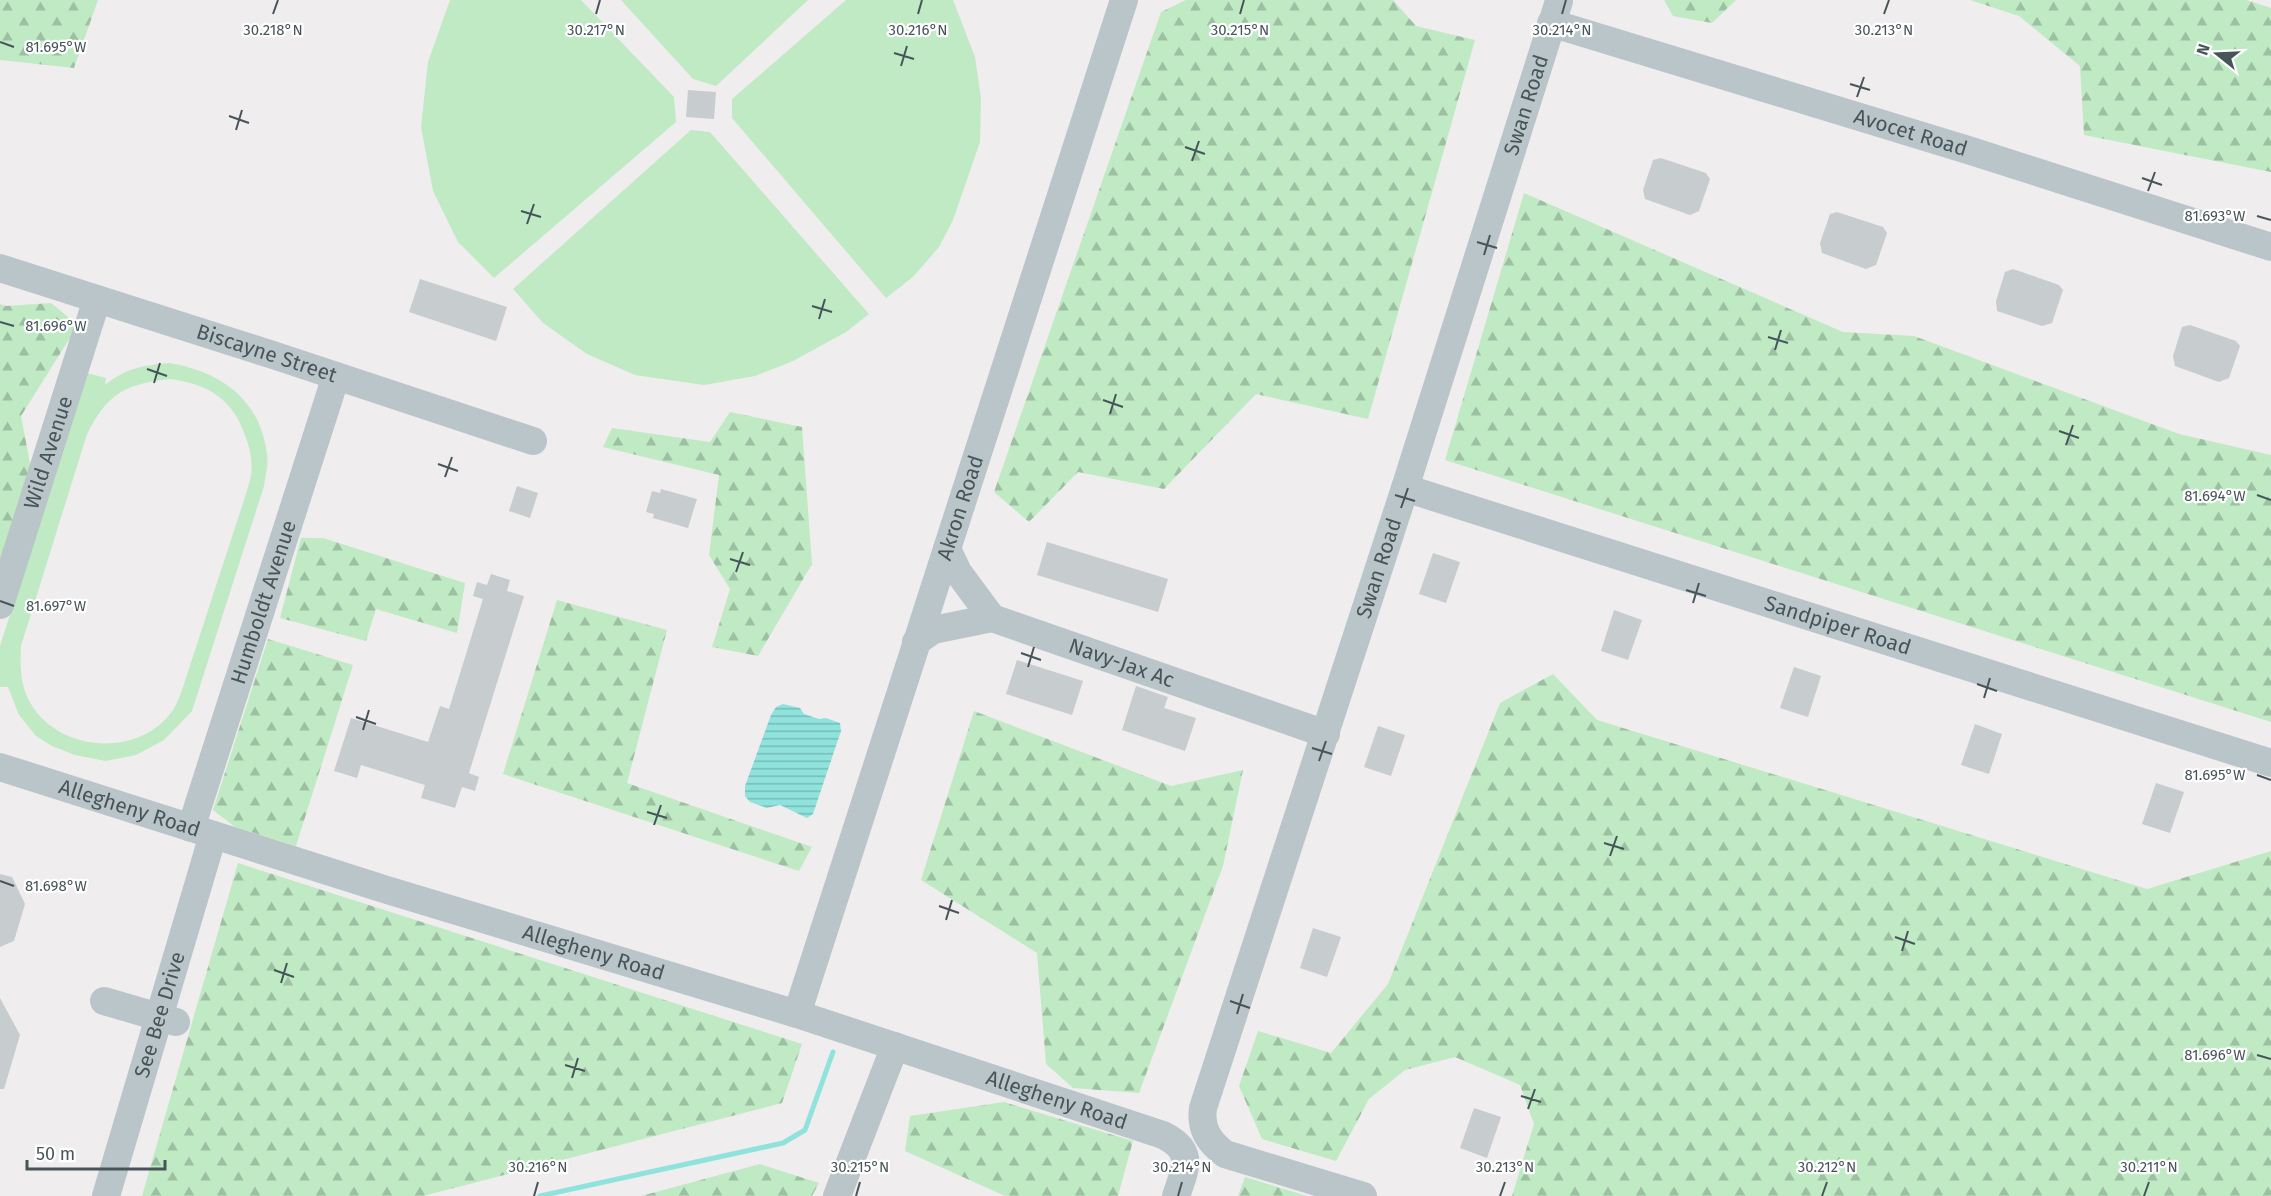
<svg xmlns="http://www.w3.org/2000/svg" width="2271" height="1196" viewBox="0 0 2271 1196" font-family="'Fira Sans',sans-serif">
<defs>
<pattern id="forest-firs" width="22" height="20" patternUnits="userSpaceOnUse" patternTransform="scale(1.5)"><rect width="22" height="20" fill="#bfeac4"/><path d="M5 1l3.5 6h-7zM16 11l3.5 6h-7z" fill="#9dc0a2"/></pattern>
<pattern id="water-rules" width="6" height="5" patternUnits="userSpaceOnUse" patternTransform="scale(1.5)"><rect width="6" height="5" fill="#90e3dd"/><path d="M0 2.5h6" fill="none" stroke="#77bbb6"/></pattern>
</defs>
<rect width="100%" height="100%" fill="#f0edee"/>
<g fill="#bfeac4" fill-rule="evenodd">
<polygon points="450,0 581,0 674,97 676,122 494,278 458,242 433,191 421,127 428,62"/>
<polygon points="621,0 808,0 716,86 693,79"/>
<polygon points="846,0 953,0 975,57 981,98 980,142 953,220 939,247 913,277 886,298 732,118 732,99"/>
<polygon points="691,130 710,132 869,314 846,332 793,361 755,376 704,385 635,375 587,354 543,323 513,289"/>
<path d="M170 363C221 372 260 399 267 454 269 464 265 476 264 486L192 711 164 740 136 755 106 761 75 755 52 746 36 736 19 715 8 687H0V646L87 373 106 378 105 385C128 367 141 366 170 363ZM170 379C209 384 234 400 246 438 250 449 253 462 251 475 250 482 247 490 245 497L181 693C179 698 176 705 173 710 140 758 60 753 31 704 20 687 20 665 21 646L87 434C108 393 125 384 170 379Z"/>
</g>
<g fill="url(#forest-firs)">
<polygon points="0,0 98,0 74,68 0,60"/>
<polygon points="1186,0 1393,0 1416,26 1475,40 1368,419 1256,394 1164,489 1078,472 1029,522 994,492 1161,12"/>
<polygon points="1664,0 1736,0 1712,23 1673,16"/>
<polygon points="1970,0 2246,0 2271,8 2271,172 2084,135 2080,66 2019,16"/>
<polygon points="1524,193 1843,332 1914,336 2179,434 2271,455 2271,722 1445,460"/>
<polygon points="51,303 78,325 21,416 32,474 0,572 0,304 6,306"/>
<polygon points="730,412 802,427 812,564 758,656 712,647 730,589 709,555 719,475 603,447 612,428 710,442"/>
<polygon points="301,538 323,538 465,583 457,633 376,609 366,641 280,618"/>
<polygon points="557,600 667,630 627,783 812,847 799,871 503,774"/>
<polygon points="268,639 353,665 296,846 235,827 213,810"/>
<polygon points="1553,674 1597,720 2147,889 2271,851 2271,1196 1512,1196 1534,1124 1520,1085 1455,1057 1405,1070 1369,1099 1336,1161 1262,1139 1239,1086 1258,1031 1331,1053 1388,984 1500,703"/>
<polygon points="974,711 1171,786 1243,770 1223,866 1139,1093 1073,1088 1046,1064 1037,953 921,880"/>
<polygon points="238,863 802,1044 782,1103 423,1196 142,1196"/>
<polygon points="1004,1102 1133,1141 1118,1196 1005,1196 905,1151 910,1116"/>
<polygon points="760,1164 819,1183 812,1196 641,1196"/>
<polygon points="1245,1177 1307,1196 1238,1196"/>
</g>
<polygon fill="url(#water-rules)" points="783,704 800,708 804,714 819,719 826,718 840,723 841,731 813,814 807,818 780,805 767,808 750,802 745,796 745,786 771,715 776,707"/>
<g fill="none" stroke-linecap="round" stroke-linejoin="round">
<polyline stroke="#90e3dd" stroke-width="5" points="540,1196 783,1143 805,1130 833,1052"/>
</g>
<g fill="#c7cccf">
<polygon points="688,90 716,92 714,119 686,117"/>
<polygon points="1661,158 1706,173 1710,179 1699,211 1690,215 1645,199 1643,190 1653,160"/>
<polygon points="1837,212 1883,227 1887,233 1876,265 1866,269 1822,253 1820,243 1830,214"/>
<polygon points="2013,269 2059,285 2063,290 2052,323 2042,326 1997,311 1996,301 2005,272"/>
<polygon points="420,279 507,307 496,341 409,312"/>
<polygon points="2190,325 2236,341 2240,346 2229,378 2219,382 2175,366 2173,356 2182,327"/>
<polygon points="517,486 538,493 530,518 509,511"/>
<polygon points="661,489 697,499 688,528 653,518 654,514 646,512 652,491 660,493"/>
<polygon points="1047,542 1168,579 1158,612 1037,575"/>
<polygon points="1433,553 1460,562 1446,603 1419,594"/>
<polygon points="491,574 510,580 507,591 524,596 469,773 479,777 475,791 462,787 455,808 421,798 425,785 361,765 357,778 334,771 351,718 428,742 440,706 449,709 483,599 473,596 477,582 487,585"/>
<polygon points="1614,610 1642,620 1628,660 1601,651"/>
<polygon points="1017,660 1083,681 1072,715 1006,694"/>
<polygon points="1794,667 1821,676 1808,717 1780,708"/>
<polygon points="1136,686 1168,697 1164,708 1196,718 1185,751 1122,730"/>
<polygon points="1975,724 2002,734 1989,774 1961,765"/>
<polygon points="1378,726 1405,735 1391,776 1364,767"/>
<polygon points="2156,783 2184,792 2170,833 2142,824"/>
<polygon points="0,874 12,877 25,904 14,941 0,947"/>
<polygon points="1313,928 1341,937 1327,977 1300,968"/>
<polygon points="0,998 20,1035 4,1089 0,1089"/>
<polygon points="1474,1108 1501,1117 1487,1158 1460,1148"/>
</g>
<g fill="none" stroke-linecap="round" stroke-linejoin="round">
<g stroke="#bac5c9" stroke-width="28">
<path id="s1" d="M1551 23 1968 150 2271 247"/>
<path id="s2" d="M0 268 273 355 533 441"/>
<path id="s3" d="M1405 488 2271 763"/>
<polyline points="947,549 958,572 992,618"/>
<path id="s4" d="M0 605 97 299"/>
<path id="s5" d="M916 642 933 630 992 618 1326 734"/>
<path id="s6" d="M0 767 387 890 797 1014 1163 1135C1195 1151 1186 1167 1176 1196"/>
<path id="s7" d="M191 828 336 376"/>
<polyline points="104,1001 176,1022"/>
<path id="s8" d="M797 1014 1124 0"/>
<path id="s9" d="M106 1196 213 835"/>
<polyline points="837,1196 895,1046"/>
<path id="s10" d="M1363 1196 1225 1154C1209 1142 1200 1129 1203 1108L1405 488 1559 1"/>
</g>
</g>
<path fill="none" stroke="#475559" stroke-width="2" d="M273 14 278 0M596 14 600 0M918 14 922 0M1240 14 1244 0M1562 14 1566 0M1884 14 1889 0M0 42 14 47M894 53 914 59M901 66 907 46M1850 84 1870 90M1857 97 1864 77M229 116 249 123M236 130 242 110M1185 147 1205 154M1192 161 1199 141M2142 178 2162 185M2148 191 2155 172M521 211 541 217M2257 216 2271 220M527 224 534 204M1477 242 1497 248M1484 255 1490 235M812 306 832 312M819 319 825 299M0 322 14 326M1768 337 1788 343M1775 350 1781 330M147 369 167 376M154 383 160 363M1103 400 1123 407M1110 414 1116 394M2059 431 2079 438M2066 445 2073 425M438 464 458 471M445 477 452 457M1395 495 1415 501M2257 495 2271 500M1401 508 1408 488M730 559 750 565M736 572 743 552M1686 590 1706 596M0 601 14 606M1693 603 1699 583M1021 653 1041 660M1028 667 1034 647M1977 684 1997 691M1984 698 1990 678M356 717 376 724M363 730 369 710M1312 748 1332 754M1319 761 1326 741M2257 775 2271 780M647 812 667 818M654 825 661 805M1604 843 1624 849M1610 856 1617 836M0 881 14 886M939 906 959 913M946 920 952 900M1895 937 1915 944M1902 951 1908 931M274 970 294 977M281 983 287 963M1230 1001 1250 1008M1237 1014 1243 994M2257 1055 2271 1059M565 1065 585 1071M572 1078 578 1058M1521 1096 1541 1102M1528 1109 1535 1089M534 1196 538 1182M856 1196 860 1182M1178 1196 1182 1182M1500 1196 1505 1182M1822 1196 1827 1182M2144 1196 2149 1182"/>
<g text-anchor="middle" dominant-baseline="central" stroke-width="4.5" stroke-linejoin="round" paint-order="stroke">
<g font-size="21" fill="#475559" stroke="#fff">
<text stroke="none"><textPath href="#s10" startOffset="1252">Swan Road</textPath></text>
<text stroke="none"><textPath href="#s1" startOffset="376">Avocet Road</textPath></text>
<text stroke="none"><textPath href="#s2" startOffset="280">Biscayne Street</textPath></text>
<text stroke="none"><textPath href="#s4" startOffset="160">Wild Avenue</textPath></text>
<text stroke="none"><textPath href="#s8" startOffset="532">Akron Road</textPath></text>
<text stroke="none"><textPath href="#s10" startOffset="766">Swan Road</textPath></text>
<text stroke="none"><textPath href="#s7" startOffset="237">Humboldt Avenue</textPath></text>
<text stroke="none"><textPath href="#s3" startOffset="454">Sandpiper Road</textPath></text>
<text stroke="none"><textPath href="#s5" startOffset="218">Navy-Jax Ac</textPath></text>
<text stroke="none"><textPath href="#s6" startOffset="136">Allegheny Road</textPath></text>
<text stroke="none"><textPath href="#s6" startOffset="622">Allegheny Road</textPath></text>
<text stroke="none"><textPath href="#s9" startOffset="189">See Bee Drive</textPath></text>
<text stroke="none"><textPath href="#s6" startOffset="1108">Allegheny Road</textPath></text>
</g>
</g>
<g font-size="15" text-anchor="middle" fill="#475559" stroke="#fff" stroke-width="4.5" stroke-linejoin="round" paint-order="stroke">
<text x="273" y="35">30.218°N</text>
<text x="596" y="35">30.217°N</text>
<text x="918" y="35">30.216°N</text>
<text x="1240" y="35">30.215°N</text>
<text x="1562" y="35">30.214°N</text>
<text x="1884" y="35">30.213°N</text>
<text x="56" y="52">81.695°W</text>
<text x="2215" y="221">81.693°W</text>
<text x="56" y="331">81.696°W</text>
<text x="2215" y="501">81.694°W</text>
<text x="56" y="611">81.697°W</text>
<text x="2215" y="780">81.695°W</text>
<text x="56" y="891">81.698°W</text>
<text x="2215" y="1060">81.696°W</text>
<text x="538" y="1172">30.216°N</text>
<text x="860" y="1172">30.215°N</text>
<text x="1182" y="1172">30.214°N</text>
<text x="1505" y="1172">30.213°N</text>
<text x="1827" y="1172">30.212°N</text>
<text x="2149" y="1172">30.211°N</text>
</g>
<g transform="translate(2217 54) rotate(288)" stroke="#ffffff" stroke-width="4.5" paint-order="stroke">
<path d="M0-4.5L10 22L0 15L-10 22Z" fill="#475559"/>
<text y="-9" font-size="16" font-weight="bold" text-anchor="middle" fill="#475559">N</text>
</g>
<path d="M27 1160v9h138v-9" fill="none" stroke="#475559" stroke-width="3"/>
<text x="36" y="1160" font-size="18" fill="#475559" stroke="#ffffff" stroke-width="4.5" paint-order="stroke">50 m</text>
</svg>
